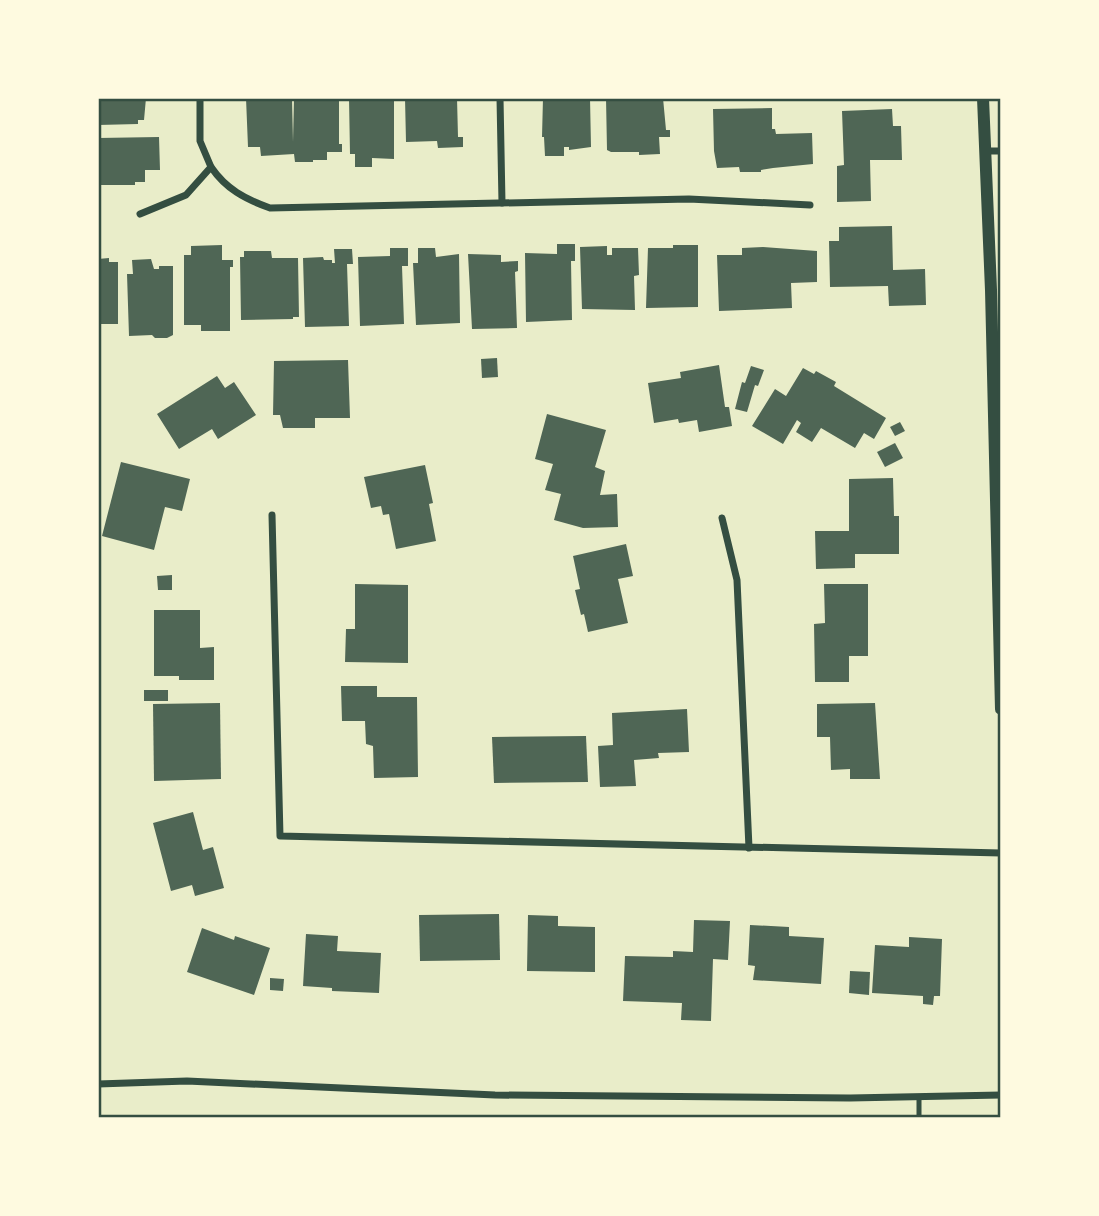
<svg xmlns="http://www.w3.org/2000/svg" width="1099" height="1216" viewBox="0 0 1099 1216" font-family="'DM Sans',sans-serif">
<rect width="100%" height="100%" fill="#e9edc9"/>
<g fill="#4f6655">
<polygon points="98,98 146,98 144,120 138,120 138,124 98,125"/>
<polygon points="246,98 292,98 293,142 294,98 339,98 339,144 342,144 342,152 327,152 327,160 313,160 313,162 295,162 294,154 261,156 260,147 248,147"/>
<polygon points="349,98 394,98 394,159 372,158 372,167 355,167 355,154 350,154"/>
<polygon points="405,98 457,98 458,137 463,137 463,147 438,148 437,141 406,142"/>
<polygon points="543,98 590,98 591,147 569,150 569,147 564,147 564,156 545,156 544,137 542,137"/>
<polygon points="606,98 663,98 666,130 670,130 670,137 659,137 660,154 639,155 639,152 611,152 607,150"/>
<polygon points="772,108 772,129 775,129 776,134 812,133 813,164 773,168 761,170 761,172 740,172 739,167 717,168 714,151 713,109"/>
<polygon points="892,109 893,126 901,126 902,160 870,160 871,201 837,202 837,166 844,165 842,111"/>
<polygon points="159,137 160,170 145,170 145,182 135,182 135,185 98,185 98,138"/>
<polygon points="892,226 893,270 925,269 926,305 889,306 888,286 830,287 829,241 839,241 839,227"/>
<polygon points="557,244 575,244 575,261 571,261 572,320 526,322 525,253 557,254"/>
<polygon points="222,245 222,260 233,260 233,267 230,267 230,331 201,331 201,325 184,325 184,255 191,255 191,246"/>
<polygon points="673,245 698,245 698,307 646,308 648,248 673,248"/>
<polygon points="607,246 607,255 612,255 612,248 638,248 639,275 634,276 635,310 582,309 580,247"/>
<polygon points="763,247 817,251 817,282 791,283 792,308 719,311 717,255 742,255 742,248"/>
<polygon points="390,248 408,248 408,266 402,266 404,324 360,326 358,257 390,256"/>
<polygon points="418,248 435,248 436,257 459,254 460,323 416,325 413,263 418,263"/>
<polygon points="334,249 352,249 353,264 347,264 349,326 305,327 303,258 323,257 324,260 332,260 332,263 335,263"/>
<polygon points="244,251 271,251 272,258 298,258 299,317 293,317 293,319 241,320 240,257 244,257"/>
<polygon points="468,254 501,255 501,262 518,261 518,271 515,272 517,328 472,329"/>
<polygon points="109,258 109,262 118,262 118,324 98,324 98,259"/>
<polygon points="151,259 154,269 159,269 159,266 173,266 173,335 167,338 155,338 152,335 129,336 127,274 133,274 132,260"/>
<polygon points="497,358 498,377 482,378 481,359"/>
<polygon points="348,360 350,418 315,418 315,428 283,428 280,415 273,415 274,361"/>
<polygon points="719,365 725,407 729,407 732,426 699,432 697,420 679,423 678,419 654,423 648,383 681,378 680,372"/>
<polygon points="751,366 764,370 758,386 755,385 747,412 735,409 742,382 745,383"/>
<polygon points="803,368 814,374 816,371 836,382 834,386 886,418 874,439 864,433 855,448 821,428 812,442 796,432 801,423 797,420 783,444 752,426 775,389 786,396"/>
<polygon points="217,376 225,388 234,382 256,415 218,439 212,429 179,449 157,414"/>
<polygon points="547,414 606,430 595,467 605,471 600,495 617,494 618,527 583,528 554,520 561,494 545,490 553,464 535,459"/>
<polygon points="900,422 905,431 895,436 890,427"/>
<polygon points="895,443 903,458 885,467 877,452"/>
<polygon points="121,462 190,479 182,511 165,507 154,550 102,536"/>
<polygon points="425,465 433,503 429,504 436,541 396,549 389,514 383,515 381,506 371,508 364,477"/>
<polygon points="893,478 894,516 899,516 899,554 855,554 855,568 816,569 815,531 849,531 849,479"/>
<polygon points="626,544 633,576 618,579 628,623 588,632 584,614 581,615 575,590 580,589 573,556"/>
<polygon points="172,575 172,590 158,590 157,576"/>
<polygon points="355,584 408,585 408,663 345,662 346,629 355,629"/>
<polygon points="824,584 868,584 868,656 849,656 849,682 815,682 814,624 825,623"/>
<polygon points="154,610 200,610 200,648 214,647 214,680 179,680 179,676 154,676"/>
<polygon points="341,686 377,686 377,697 417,697 418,777 374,778 373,746 366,744 365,721 342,721"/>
<rect x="144" y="690" width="24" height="11"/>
<polygon points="220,703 221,779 154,781 153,704"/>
<polygon points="875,703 880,779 850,779 850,769 831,770 830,737 817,737 817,704"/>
<polygon points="687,709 689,752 658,753 659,758 634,760 636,786 600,787 598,746 613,745 612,713"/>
<polygon points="586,736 588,782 494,783 492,737"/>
<polygon points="193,812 203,850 213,847 224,888 195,896 192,885 171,891 153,823"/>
<polygon points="499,914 500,960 420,961 419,915"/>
<polygon points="528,915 558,916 558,926 595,927 595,972 527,971"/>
<polygon points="694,920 730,921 728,960 713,959 711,1021 681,1020 682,1003 623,1001 625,956 673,957 673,951 693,952"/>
<polygon points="750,925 789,927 789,936 824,938 821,984 753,980 755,966 748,965"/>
<polygon points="202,928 234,940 235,936 270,948 254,995 187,972"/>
<polygon points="306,934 338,936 337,951 381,953 379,993 332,991 332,988 303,986"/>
<polygon points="909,937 942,939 940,996 934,996 933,1005 923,1004 923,996 872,993 875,945 909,947"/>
<polygon points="850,971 870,972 869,995 849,993"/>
<polygon points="270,978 284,979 283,991 270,990"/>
</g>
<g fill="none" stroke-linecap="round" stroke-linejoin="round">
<polyline stroke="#344e41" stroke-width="5" points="919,1098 919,1118"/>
<g stroke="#344e41" stroke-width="7">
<polyline points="200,98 200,141 211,167"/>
<polyline points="500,98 502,203"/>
<polyline points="985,151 1001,151"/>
<path d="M140 214 186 195 211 167C226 189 245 199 270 208L689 199 810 205"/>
<polyline points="272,515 280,836 1001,853"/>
<polyline points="722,518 737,580 749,848"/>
<polyline points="98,1084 187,1081 495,1095 850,1098 1001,1095"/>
</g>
<polyline stroke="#344e41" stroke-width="12" points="983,98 991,290 1001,709"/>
</g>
<rect width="1099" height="1216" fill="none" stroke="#fefae0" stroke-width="200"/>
<rect x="100" y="100" width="899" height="1016" fill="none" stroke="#344e41" stroke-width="2.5"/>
</svg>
